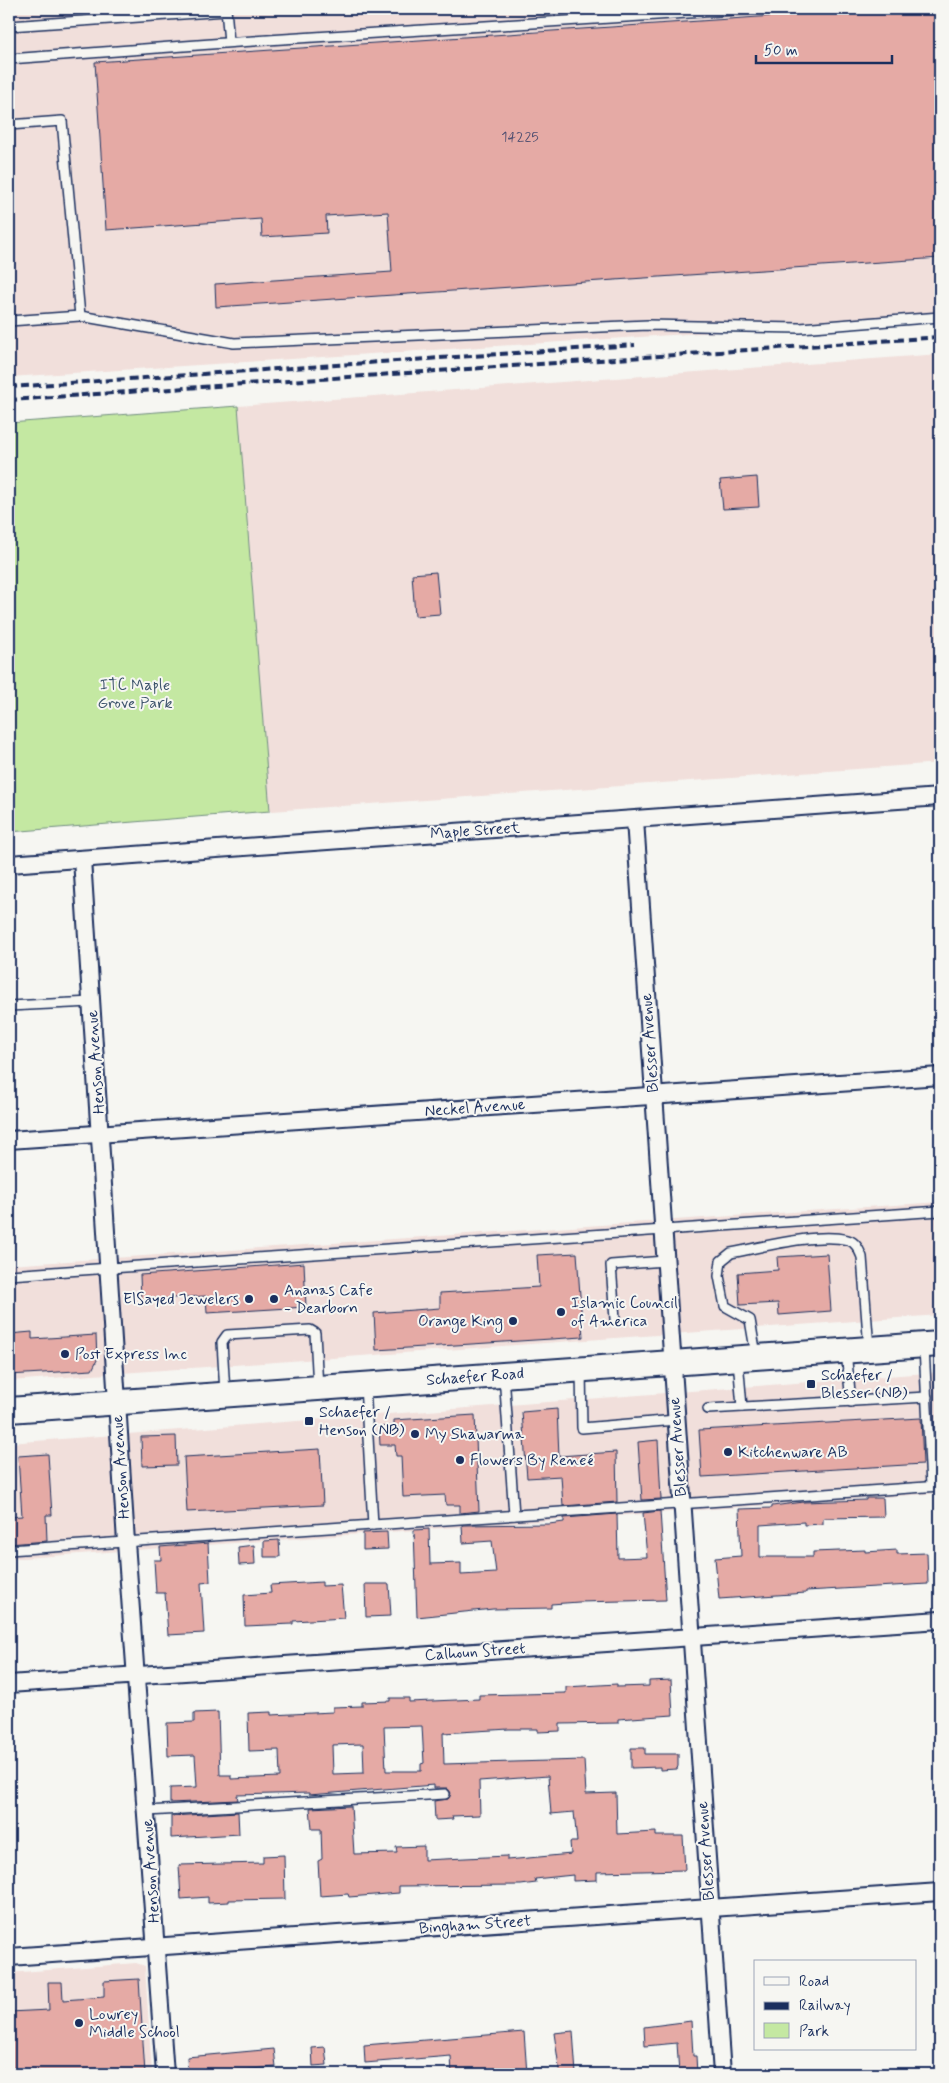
<svg xmlns="http://www.w3.org/2000/svg" width="949" height="2083" viewBox="0 0 949 2083" font-family="Mynerve,sans-serif">
<rect width="100%" height="100%" fill="#f6f6f2"/>
<filter id="ink" filterUnits="userSpaceOnUse"><feTurbulence type="fractalNoise" baseFrequency=".02" numOctaves="2"/><feDisplacementMap in="SourceGraphic" scale="10" xChannelSelector="R" yChannelSelector="G"/><feConvolveMatrix kernelMatrix="1 2 1 2 8 2 1 2 1" color-interpolation-filters="sRGB"/></filter>
<g filter="url(#ink)">
<g fill="#f1dfdb">
<polygon points="9,9 940,9 940,318 9,377"/>
<polygon points="940,354 940,763 9,830 9,423"/>
<polygon points="940,1202 940,1315 9,1381 9,1265"/>
<polygon points="940,1372 940,1493 9,1559 9,1443"/>
<polygon points="136,1963 145,1966 152,2074 9,2074 9,1973"/>
</g>
<polygon fill="#c4e8a2" stroke="#708c80" points="238,406 270,811 9,832 9,423"/>
<g fill="#e5aaa5" stroke="#1b2f5e" fill-rule="evenodd">
<polygon points="877,9 940,9 940,258 216,307 215,284 392,272 388,212 326,216 327,233 262,237 261,219 106,230 95,62"/>
<polygon points="757,477 759,507 723,509 720,480"/>
<polygon points="436,572 440,614 415,616 412,574"/>
<polygon points="577,1253 583,1337 376,1350 374,1313 440,1308 440,1293 539,1287 537,1255"/>
<polygon points="827,1254 831,1311 779,1315 778,1303 740,1305 738,1273 778,1270 777,1257"/>
<polygon points="304,1263 306,1307 207,1313 206,1296 141,1300 140,1275"/>
<polygon points="32,1332 32,1339 96,1335 97,1360 92,1370 9,1375 9,1334"/>
<polygon points="557,1409 559,1456 616,1452 617,1502 563,1506 561,1476 527,1478 522,1412"/>
<polygon points="475,1415 479,1511 460,1513 460,1505 446,1505 445,1495 403,1497 401,1456 396,1456 395,1445 380,1445 379,1427 394,1426 394,1420"/>
<polygon points="921,1418 923,1464 702,1477 699,1430"/>
<polygon points="176,1436 177,1465 142,1466 141,1437"/>
<polygon points="658,1440 661,1499 642,1500 638,1442"/>
<polygon points="320,1449 323,1505 187,1512 184,1457"/>
<polygon points="48,1454 52,1515 46,1515 47,1541 9,1544 9,1517 22,1516 18,1456"/>
<polygon points="866,1498 883,1498 884,1517 823,1518 823,1524 804,1525 804,1522 760,1525 760,1557 813,1557 813,1552 865,1550 865,1552 897,1550 897,1554 927,1553 928,1584 806,1591 806,1593 719,1599 715,1558 741,1556 739,1509 772,1508 772,1506 804,1502 866,1500"/>
<polygon points="660,1511 666,1600 579,1602 551,1604 551,1608 493,1609 417,1617 414,1530 429,1529 430,1564 461,1563 461,1575 496,1573 492,1541 463,1543 462,1525 549,1524 564,1522 564,1518 617,1514 618,1558 647,1557 643,1513"/>
<polygon points="387,1532 388,1549 363,1550 363,1533"/>
<polygon points="279,1540 280,1557 264,1557 264,1541"/>
<polygon points="208,1543 210,1582 201,1583 204,1633 168,1635 165,1593 156,1593 154,1560 161,1560 160,1547"/>
<polygon points="254,1545 255,1564 239,1565 238,1547"/>
<polygon points="322,1582 322,1586 341,1585 344,1618 293,1621 293,1624 245,1626 244,1595 271,1593 270,1585"/>
<polygon points="365,1584 389,1584 391,1616 366,1617"/>
<path d="M671 1680 673 1715 618 1719V1723L560 1724V1731L538 1732V1729H509L443 1733 444 1764 584 1760 586 1794 616 1793 617 1834 656 1832V1836H683L685 1870 597 1872V1880L573 1881V1875L535 1879 536 1883 521 1885 399 1886V1893L349 1897 348 1894 320 1896 318 1861 322 1859 321 1829H312L310 1808 351 1806 354 1854 397 1853 396 1847 424 1846V1860L507 1856V1860L571 1854 570 1842H577L574 1812 551 1814 548 1776 479 1781 480 1815 452 1816 453 1819 435 1820 434 1801 448 1799 451 1793 447 1788H434V1785L309 1795V1793L237 1795 238 1800 170 1803V1788L197 1787 195 1755 168 1756 167 1723 194 1722V1713L218 1712 220 1775H231V1779L280 1777 279 1750 249 1751 248 1713 271 1712V1715L333 1712V1707L362 1706V1702L390 1701V1698H409V1702L479 1699V1695L566 1693V1687L617 1684V1687L649 1686V1681ZM422 1726 424 1763 421 1764V1771H386L384 1727ZM363 1744 364 1773 333 1774 332 1745Z"/>
<polygon points="631,1748 645,1748 645,1754 678,1754 678,1766 677,1769 660,1770 660,1767 631,1768"/>
<polygon points="238,1812 239,1834 171,1838 171,1816"/>
<polygon points="284,1855 285,1899 229,1900 229,1902 208,1903 208,1897 181,1899 179,1865 263,1863 263,1856"/>
<polygon points="139,1979 145,2074 9,2074 9,2012 49,2010 48,1982 62,1982 63,2000 104,1997 104,1981"/>
<polygon points="691,2021 693,2056 696,2056 697,2074 679,2074 677,2043 645,2046 644,2027"/>
<polygon points="573,2031 576,2074 560,2074 554,2033"/>
<polygon points="524,2032 527,2074 452,2074 451,2056 365,2063 364,2045"/>
<polygon points="325,2047 327,2065 313,2066 312,2048"/>
<polygon points="274,2049 276,2067 188,2074 187,2057"/>
</g>
<g fill="none" stroke-linecap="round" stroke-linejoin="round">
<g stroke="#1b2f5e" stroke-width="12">
<g id="lane">
<polyline points="226,9 229,42"/>
<polyline points="9,26 226,11"/>
<polyline points="9,59 238,42 750,9"/>
<polyline points="9,125 62,121 80,316 234,343 648,325 800,328 940,317"/>
<polyline points="9,321 80,316"/>
<polyline points="9,1006 92,1002"/>
<polyline points="9,1275 940,1211"/>
<polyline points="615,1319 611,1265 665,1261"/>
<polyline points="924,1347 931,1486"/>
<polyline points="846,1351 851,1402"/>
<path d="M756 1355 750 1320 725 1306 719 1276 721 1261 731 1253C762 1247 819 1232 848 1240 856 1242 859 1250 862 1257L869 1349"/>
<polyline points="738,1360 742,1407"/>
<polyline points="581,1370 582,1428 676,1420"/>
<polyline points="504,1375 514,1515"/>
<polyline points="365,1385 373,1525"/>
<polyline points="225,1393 222,1342 227,1335 310,1330 315,1333 318,1388"/>
<polyline points="708,1409 927,1397"/>
<polyline points="9,1550 940,1486"/>
<polyline points="147,1811 445,1794"/>
</g>
</g>
<g stroke="#1b2f5e" stroke-width="20">
<g id="street">
<polyline points="635,820 722,2074"/>
<polyline points="82,859 126,1542 165,2074"/>
<polyline points="9,864 940,797"/>
<polyline points="9,1140 940,1076"/>
<polyline points="9,1684 940,1620"/>
<polyline points="9,1957 940,1892"/>
</g>
</g>
<g stroke="#1b2f5e" stroke-width="28">
<polyline id="secondary" points="9,1410 940,1344"/>
</g>
<use href="#lane" stroke="#f6f6f2" stroke-width="9"/>
<use href="#street" stroke="#f6f6f2" stroke-width="16"/>
<use href="#secondary" stroke="#f6f6f2" stroke-width="24"/>
<g stroke="#1b2f5e" stroke-width="4" stroke-dasharray="8 4" stroke-linecap="butt">
<polyline points="9,387 635,345"/>
<polyline points="9,400 940,337"/>
</g>
</g>
</g>
<g fill="#1b2f5e" stroke="#f6f6f2" stroke-width="2">
<circle cx="249" cy="1299" r="5"/>
<circle cx="274" cy="1299" r="5"/>
<circle cx="561" cy="1312" r="5"/>
<circle cx="513" cy="1321" r="5"/>
<circle cx="65" cy="1354" r="5"/>
<rect x="806" y="1379" width="10" height="10" rx="2.5"/>
<rect x="304" y="1416" width="10" height="10" rx="2.5"/>
<circle cx="415" cy="1434" r="5"/>
<circle cx="728" cy="1452" r="5"/>
<circle cx="460" cy="1460" r="5"/>
<circle cx="79" cy="2023" r="5"/>
</g>
<g text-anchor="middle" dominant-baseline="central" stroke-width="4" stroke-linejoin="round" paint-order="stroke">
<g font-size="14" fill="#4e4e70">
<text x="520" y="137">14225</text>
</g>
<g font-size="16" fill="#3d546c" stroke="#f6f6f2">
<text x="135" y="685">ITC Maple<tspan x="135" dy="18">Grove Park</tspan></text>
</g>
<g font-size="16" fill="#1b2f5e" stroke="#f6f6f2">
<text transform="translate(475 831) rotate(-4)">Maple Street</text>
<text transform="translate(650 1043) rotate(-94)">Blesser Avenue</text>
<text transform="translate(96 1062) rotate(-94)">Henson Avenue</text>
<text transform="translate(475 1108) rotate(-4)">Neckel Avenue</text>
<text transform="translate(475 1377) rotate(-4)">Schaefer Road</text>
<text transform="translate(678 1447) rotate(-94)">Blesser Avenue</text>
<text transform="translate(121 1467) rotate(-94)">Henson Avenue</text>
<text transform="translate(475 1652) rotate(-4)">Calhoun Street</text>
<text transform="translate(706 1851) rotate(-94)">Blesser Avenue</text>
<text transform="translate(151 1871) rotate(-94)">Henson Avenue</text>
<text transform="translate(475 1925) rotate(-4)">Bingham Street</text>
</g>
<g font-size="16" fill="#1b2f5e" stroke="#f6f6f2" text-anchor="start">
<text x="284" y="1290">Ananas Cafe<tspan x="284" dy="18">- Dearborn</tspan></text>
<text x="239" y="1299" text-anchor="end">ElSayed Jewelers</text>
<text x="571" y="1303">Islamic Council<tspan x="571" dy="18">of America</tspan></text>
<text x="503" y="1321" text-anchor="end">Orange King</text>
<text x="75" y="1354">Post Express Inc</text>
<text x="821" y="1375">Schaefer /<tspan x="821" dy="18">Blesser (NB)</tspan></text>
<text x="319" y="1412">Schaefer /<tspan x="319" dy="18">Henson (NB)</tspan></text>
<text x="425" y="1434">My Shawarma</text>
<text x="738" y="1452">Kitchenware AB</text>
<text x="470" y="1460">Flowers By Reneé</text>
<text x="89" y="2014">Lowrey<tspan x="89" dy="18">Middle School</tspan></text>
</g>
</g>
<rect width="949" height="2083" fill="none" stroke="#f6f6f2" stroke-width="30"/>
<rect x="15" y="15" width="919" height="2053" fill="none" stroke="#1b2f5e" stroke-width="2" filter="url(#ink)"/>
<rect x="754" y="1960" width="162" height="90" fill="#f6f6f2" stroke="#9ea6b7"/>
<rect x="764" y="1977" width="25" height="8" fill="#f6f6f2" stroke="#9ea6b7"/>
<text x="799" y="1986" font-size="15" fill="#1b2f5e">Road</text>
<rect x="764" y="2002" width="25" height="8" fill="#1b2f5e" stroke="#9ea6b7"/>
<text x="799" y="2010" font-size="15" fill="#1b2f5e">Railway</text>
<rect x="764" y="2023" width="25" height="15" fill="#c4e8a2" stroke="#9ea6b7"/>
<text x="799" y="2036" font-size="15" fill="#1b2f5e">Park</text>
<path d="M756 55v8h136v-8" fill="none" stroke="#1b2f5e" stroke-width="2.5"/>
<text x="764" y="55" font-size="15" fill="#1b2f5e" stroke="#f6f6f2" stroke-width="4" paint-order="stroke">50 m</text>
</svg>
